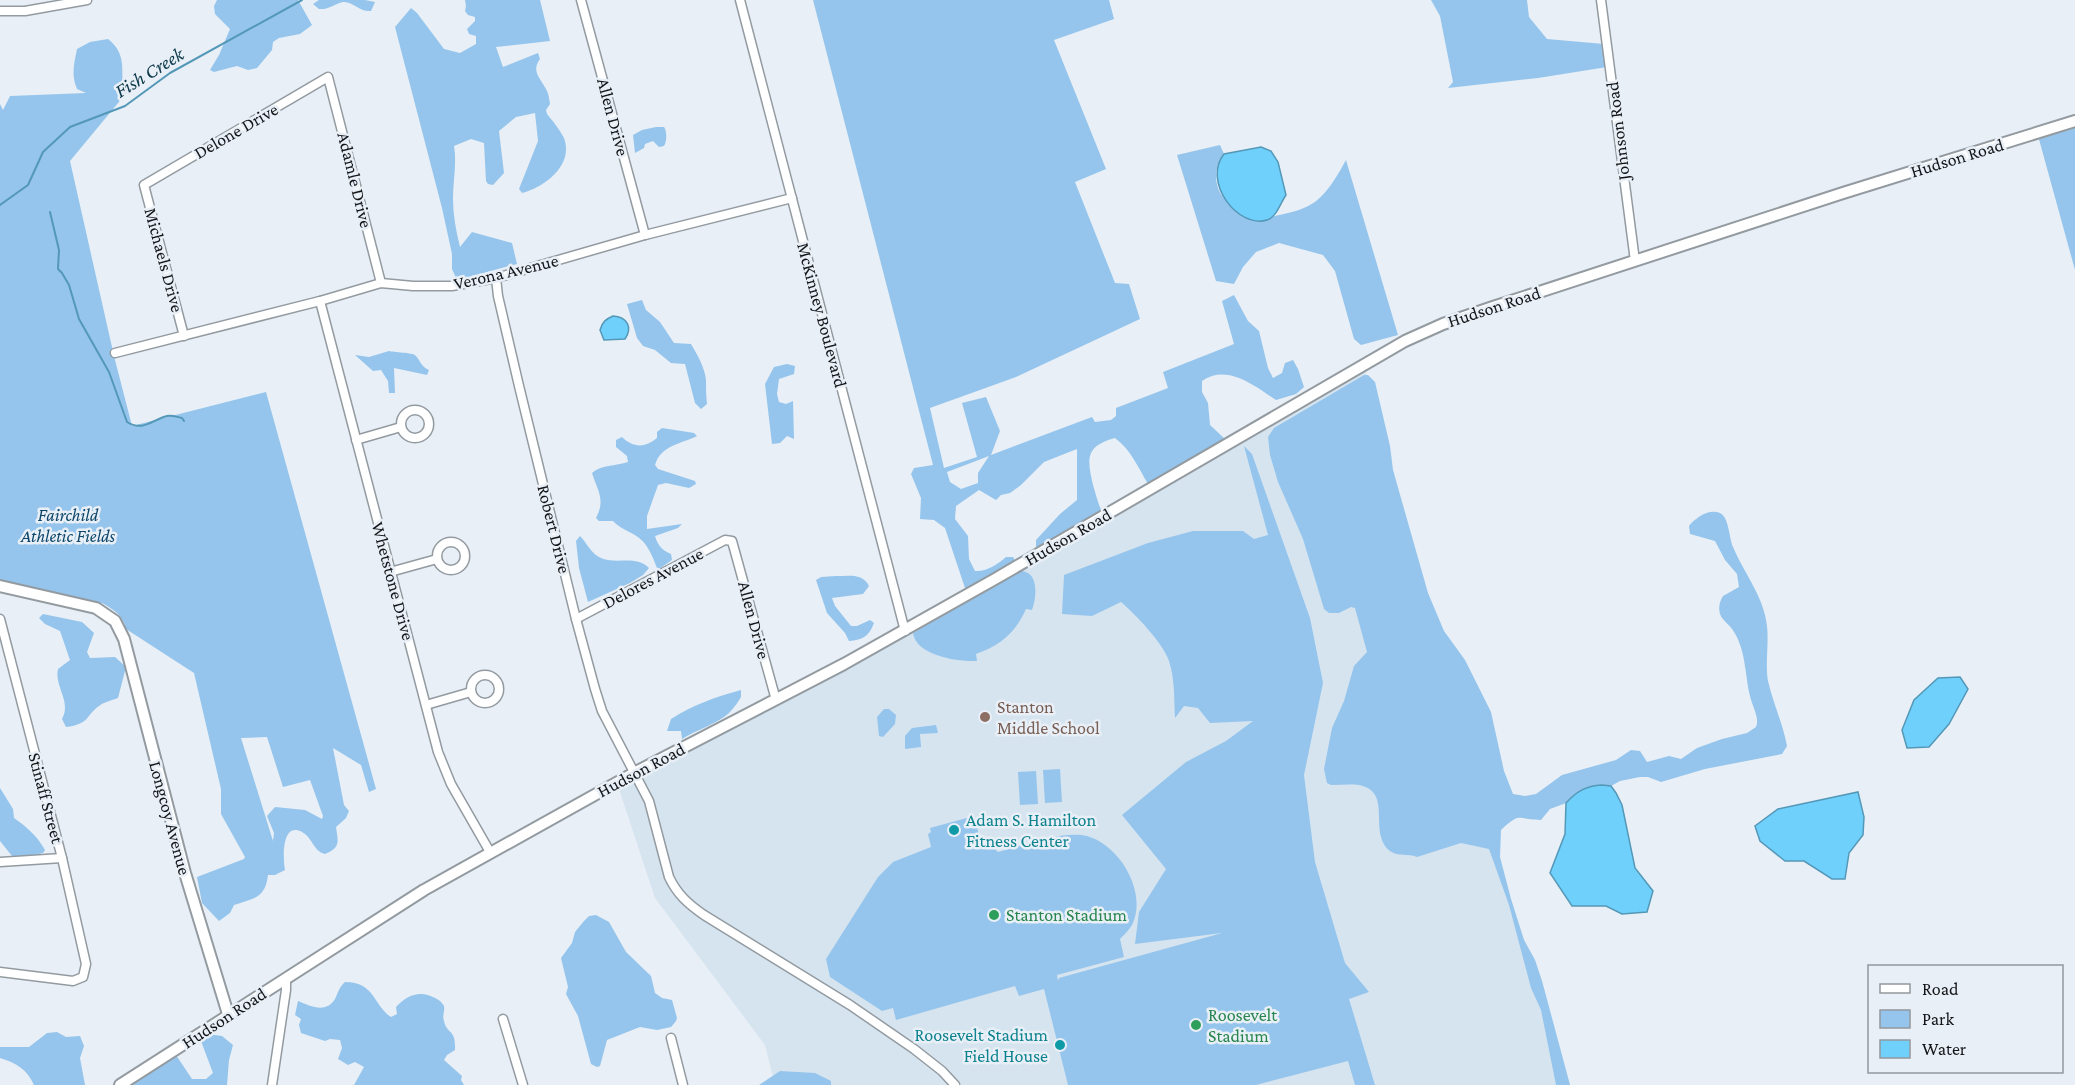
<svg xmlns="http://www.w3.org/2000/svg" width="2075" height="1085" viewBox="0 0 2075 1085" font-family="'Crimson Pro',serif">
<rect width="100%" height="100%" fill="#e8eff6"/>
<polygon fill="#d6e4f0" points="1364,367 1511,899 1524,940 1535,960 1542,981 1570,1085 775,1085 765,1045 655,898 617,783 776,700"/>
<g fill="#95c5ec" fill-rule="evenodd">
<polygon points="217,0 298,0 312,25 300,34 279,38 273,42 272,50 257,68 248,70 237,66 214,72 210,70 219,55 230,29 215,14 214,6"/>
<path d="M319 0H365L375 2 371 11C359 12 353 1 343 2 334 4 329 10 319 9L313 4Z"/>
<path d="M465 0H540L550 41 496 47 503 67 538 53 540 59C531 71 540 78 546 89 549 94 549 99 550 104L546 110 547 114C552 120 560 130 564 138 574 165 545 187 522 193L519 189 538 141 535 113 516 117 499 131 504 173 493 185 488 184 486 181 484 143 471 139 454 146C457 163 453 181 453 199 453 215 456 231 460 247L472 232 512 243 517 264 457 280 452 269V254L442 208 395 27 411 8 417 13 444 49 460 53 476 44V36L469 34 467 29 475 21V17L468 15 465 11 466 6Z"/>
<path d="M813 0H1109L1114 19 1054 40 1106 169 1075 182 1115 283 1129 284 1140 319 1016 377 930 408 944 468 977 457 962 403 986 397 1000 431 991 455 1092 417 1095 422 1111 420 1116 416V408L1168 388 1163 372 1234 344 1222 301 1234 295 1248 321 1259 331 1268 368 1273 378 1282 373 1285 363 1293 360 1298 369 1304 387 1296 394 1276 400C1255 386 1227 363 1202 381V392L1208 403 1210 425 1225 439 1148 484C1138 467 1131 450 1115 438 1085 446 1087 459 1093 485 1096 495 1098 503 1102 512L1036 550V540L1060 514 1077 500V449L1044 462 1021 485 1010 493 1001 495 996 500 979 490 956 506 955 519 968 536 969 559 975 571C987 572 998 564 1006 557H1013L1016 562 966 591 945 528 934 520 920 519 921 498 911 474 914 468 933 465ZM989 456 978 473V483L961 489 950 482 947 472Z"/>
<polygon points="1431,0 1527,0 1529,17 1547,39 1604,44 1607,67 1538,78 1448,88 1453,82 1440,16"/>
<path d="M108 39C127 54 121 70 123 91H128L70 161 114 356 132 426 266 392 376 789 369 792 361 765 333 748 344 805 349 811 346 818 336 827C338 842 341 847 325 854 313 851 313 838 302 832 281 821 283 860 285 870L275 875H268C265 899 254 898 234 905L230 913 219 921 202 903 197 877 244 859 245 857 221 814V789L194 673 126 629C123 615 113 609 102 603H97L0 580V104L3 110 10 96 86 93 77 89C71 75 74 64 77 49L90 42ZM267 737 283 787 310 780 323 816 322 819 305 810 275 807 267 816 274 833 273 841 241 738Z"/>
<polygon points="2075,124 2075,270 2037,132"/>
<path d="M656 127H664C667 131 667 141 664 146L659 147 653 141 645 144 644 148 635 153 633 135 642 130Z"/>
<path d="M1220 145 1224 154C1214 166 1213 186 1224 198 1232 207 1246 214 1256 220 1309 209 1319 210 1346 160L1398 335 1361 345 1354 339 1335 271 1323 255 1279 243 1256 252 1243 267 1234 284 1216 281 1177 155Z"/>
<path d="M642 300 646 310 660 322 674 343 691 344C697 354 705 368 706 380 706 388 706 396 707 404L701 409 695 403 685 364 671 363 655 350 643 346 637 338 627 304Z"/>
<path d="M389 351C393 352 413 353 415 355 421 361 420 366 429 370L427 375 394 368 395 393H389L388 381 381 370 373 371 355 355 369 357Z"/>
<polygon points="787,364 795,366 794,374 779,379 777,394 779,402 786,404 793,401 794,439 787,436 780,443 772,444 765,384 774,367"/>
<path d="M1364 375H1368L1375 382 1390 446 1393 470 1428 593 1444 631 1465 660 1491 712 1504 771 1513 794 1525 796 1536 794 1562 775 1616 760 1631 750 1640 751 1647 762 1669 756 1681 759 1697 748 1722 739 1747 733 1756 727C1760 718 1752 706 1750 696 1745 675 1746 651 1734 632 1730 624 1723 622 1720 614 1718 607 1720 601 1723 596L1739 587 1737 574 1725 560 1715 541 1690 534 1689 526C1695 518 1709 508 1720 513 1729 517 1729 538 1733 547 1744 573 1764 597 1767 626 1769 643 1765 665 1768 681 1773 703 1783 724 1787 746L1782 754 1705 769 1661 782 1648 777H1640L1620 781 1611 786 1587 787 1575 794 1566 803 1550 809 1541 820C1516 820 1522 811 1501 830L1500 857 1511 899 1524 940 1535 960 1542 981 1570 1085H1556L1541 1010 1531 988 1509 905 1489 849 1461 843 1417 857C1408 853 1398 857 1390 851 1367 832 1394 792 1359 785 1350 784 1340 785 1331 785L1327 783 1324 769 1332 728 1344 701 1354 666 1367 652 1355 608 1351 607 1339 613H1329L1324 609 1303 539 1278 482 1270 455 1268 437 1274 428Z"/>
<path d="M662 428 694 433 697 436C681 444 661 445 655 465L658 469 695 481 696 484 689 488 666 483 658 485 647 516V529L682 524 678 528 655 536C658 546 662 550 671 554L672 560 659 569 657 568C652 555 647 542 635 535 626 530 620 528 613 521H599L596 518C606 499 597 490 592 473 600 465 616 466 628 462L627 456 616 447V440L622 437C633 448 645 448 657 438V432Z"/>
<path d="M1244 446 1252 454 1310 618 1323 683 1304 775 1315 862 1345 963 1369 992 1349 999 1375 1085H1355L1348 1061 1256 1085H1068L1044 989 1019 996 1015 986 896 1020 893 1008 882 1011 830 977 826 959 878 877 893 862 931 847 928 834 931 832 930 828 974 816 979 835 998 852C1021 846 1064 830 1087 836 1120 845 1148 893 1132 925 1129 930 1124 935 1120 939L1124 957 1057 975 1058 981 1059 978 1222 933 1135 944 1139 912 1166 869 1122 815 1186 762 1226 741 1253 721 1210 723 1198 708 1184 706 1175 718C1174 700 1175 679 1169 661 1163 643 1136 615 1121 602L1092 616 1062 614 1064 575 1148 543 1193 531H1243L1254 539 1268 535Z"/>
<path d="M580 536C587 543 590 552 599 557 615 566 635 554 649 568L643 575 630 583 588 602 579 568 576 541Z"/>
<path d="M1020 571C1039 571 1037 596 1032 610L1026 609C1016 632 1001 645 976 654L977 661C959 662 916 656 913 633Z"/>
<path d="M836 576C849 576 863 573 869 586L863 594 832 598 835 606 851 626H857L870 620 874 623C869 636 863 640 849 641L845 633 827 613 816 580 821 577Z"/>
<path d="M43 614 82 622 94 633 87 652 90 658 115 657 126 667 118 698C113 700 104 702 99 706 85 716 90 724 66 727L62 719C72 702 54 686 58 669L70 660 60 631 45 624 39 618Z"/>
<path d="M741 690V697C738 702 734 708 729 713 719 723 696 730 682 739L681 731H667L671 719C693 705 715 697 741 690Z"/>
<polygon points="884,709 889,709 896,715 895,724 883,737 879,736 877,717"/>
<polygon points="936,725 938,733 920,734 921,747 905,749 905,736 912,728"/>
<polygon points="1060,769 1062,802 1045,803 1043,770"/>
<polygon points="1036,771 1038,804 1020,805 1018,772"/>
<path d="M0 788 13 809 14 818C27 827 37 836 45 850L43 853 22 858 12 856 0 841Z"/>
<polygon points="596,915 609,922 626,952 651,976 655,993 662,998 672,1000 677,1018 676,1021 671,1027 657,1030 640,1027 607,1040 600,1066 597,1067 591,1064 578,1016 566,994 568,987 561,958 572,943 575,932 584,921 589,916"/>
<path d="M345 982C375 982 373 1005 391 1017L397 1014 396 1007C406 996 419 990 433 997 438 999 442 1002 444 1006 445 1011 442 1016 444 1021 447 1035 456 1028 455 1050L447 1055 444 1060 462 1076 461 1080 464 1085H354L364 1067 355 1062 348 1065 338 1059 342 1048 340 1040 330 1039 325 1041 301 1033 299 1025 301 1019 295 1015 298 1001C310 1006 326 1014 335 999 338 993 339 987 345 982Z"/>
<path d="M57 1032 66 1037 80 1036 84 1046 80 1058 85 1085H34C27 1069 16 1063 0 1058V1047H29L47 1033Z"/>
<polygon points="208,1034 222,1036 233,1045 229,1060 227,1085 131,1085 176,1055 192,1079 206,1079 213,1073 201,1041"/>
<polygon points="780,1071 815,1073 831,1081 831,1085 759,1085"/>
</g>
<g fill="#70d0fc" stroke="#5498b8" stroke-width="1.5">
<path d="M1261 147 1271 151 1278 162 1286 195C1281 202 1276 218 1267 220 1238 229 1202 182 1224 154Z"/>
<path d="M613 316C627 317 633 327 625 339L604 340 600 330C602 322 606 319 613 316Z"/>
<polygon points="1960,677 1968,689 1949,724 1929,747 1907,748 1902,730 1914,700 1938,678"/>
<path d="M1602 785 1611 786 1616 793 1622 805 1635 868 1653 891 1647 912 1622 914 1606 906H1572L1550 873 1565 834 1566 803C1577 791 1586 786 1602 785Z"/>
<polygon points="1858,792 1864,817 1863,835 1849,853 1845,879 1832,879 1804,861 1785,861 1760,841 1755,826 1778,809"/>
</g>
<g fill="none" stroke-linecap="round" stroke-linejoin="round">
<g stroke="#5498b8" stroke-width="2">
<polyline points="0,205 28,185 43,152 70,127 125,106 170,73 302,0"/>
<path d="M50 212 59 250 58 269 62 273 69 285 79 319 109 372 127 422C143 432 152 420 167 416 172 415 177 417 182 418L184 421"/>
</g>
<g stroke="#939ba1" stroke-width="11">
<g id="minor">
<polyline points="581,0 645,235"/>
<polyline points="740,0 905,631"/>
<polyline points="1601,0 1635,261"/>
<polyline points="0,11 25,11 87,0"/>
<path d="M496 278 498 296 519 386 576 619 595 689 602 711 649 801 669 877C677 894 688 904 704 915L850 1005 914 1049 942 1071 955 1085"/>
<polyline points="320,301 438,752 451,784 490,852"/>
<polyline points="184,336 144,185 328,77 381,283"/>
<polyline points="115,353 320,301 381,283 413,286 452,286 496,278 645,235 792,198"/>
<circle cx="415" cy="424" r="14"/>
<polyline points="356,440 401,427"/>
<circle cx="451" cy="556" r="14"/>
<polyline points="390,572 437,559"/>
<polyline points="0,619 62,858 86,964 83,977 73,981 0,972"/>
<polyline points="576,619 725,540 732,541 776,700"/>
<circle cx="485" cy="689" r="14"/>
<polyline points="426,705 471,692"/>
<polyline points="0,862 62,858"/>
<polyline points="503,1019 523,1085"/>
<polyline points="671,1038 683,1085"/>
<polyline points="272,1085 286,990 286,978"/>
</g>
</g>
<g stroke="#939ba1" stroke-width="14">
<g id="tertiary">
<polyline points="0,586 96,608 115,621 124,639 185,873 228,1014"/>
<polyline points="120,1085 424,890 634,773 844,664 995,579 1405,341 1443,324 1493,307 1843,193 2075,121"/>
</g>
</g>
<use href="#minor" stroke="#fff" stroke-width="8"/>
<use href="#tertiary" stroke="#fff" stroke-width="10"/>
</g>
<circle fill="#8d6e63" stroke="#e8eff6" stroke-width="2" cx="985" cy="717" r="6"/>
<g fill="#0f9aa8" stroke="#e8eff6" stroke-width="2">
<circle cx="954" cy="830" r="6"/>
<circle cx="1060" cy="1045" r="6"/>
</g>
<g fill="#2e9e5b" stroke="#e8eff6" stroke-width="2">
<circle cx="994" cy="915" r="6"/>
<circle cx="1196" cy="1025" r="6"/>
</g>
<g text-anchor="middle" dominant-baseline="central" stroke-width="5" stroke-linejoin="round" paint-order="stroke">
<g font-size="18" fill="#131518" stroke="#e8eff6">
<text transform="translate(613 117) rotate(75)">Allen Drive</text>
<text transform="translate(236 131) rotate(-30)">Delone Drive</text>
<text transform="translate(1618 131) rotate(-97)">Johnson Road</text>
<text transform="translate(1957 158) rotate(-17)">Hudson Road</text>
<text transform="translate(355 180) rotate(76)">Adamle Drive</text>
<text transform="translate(164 260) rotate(75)">Michaels Drive</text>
<text transform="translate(506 272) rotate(-13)">Verona Avenue</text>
<text transform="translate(1494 307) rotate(-18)">Hudson Road</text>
<text transform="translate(822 315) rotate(75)">McKinney Boulevard</text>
<text transform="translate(554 529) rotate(76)">Robert Drive</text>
<text transform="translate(1068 537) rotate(-30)">Hudson Road</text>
<text transform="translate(653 578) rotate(-28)">Delores Avenue</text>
<text transform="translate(393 581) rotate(75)">Whetstone Drive</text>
<text transform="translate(754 620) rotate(75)">Allen Drive</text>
<text transform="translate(641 770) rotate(-28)">Hudson Road</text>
<text transform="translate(46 798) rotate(75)">Stinaff Street</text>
<text transform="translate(170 818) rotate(75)">Longcoy Avenue</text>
<text transform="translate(224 1018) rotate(-33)">Hudson Road</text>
</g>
<g font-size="18" font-style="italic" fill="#0b456a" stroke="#e8eff6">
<text x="68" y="515">Fairchild<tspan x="68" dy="21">Athletic Fields</tspan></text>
</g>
<g font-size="18" fill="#785e54" stroke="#e8eff6" text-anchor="start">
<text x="997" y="707">Stanton<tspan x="997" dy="21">Middle School</tspan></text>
</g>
<g font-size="18" fill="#0d838f" stroke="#e8eff6" text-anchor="start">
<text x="966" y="820">Adam S. Hamilton<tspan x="966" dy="21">Fitness Center</tspan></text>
<text x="1048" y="1035" text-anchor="end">Roosevelt Stadium<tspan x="1048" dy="21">Field House</tspan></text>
</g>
<g font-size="18" fill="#27864d" stroke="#e8eff6" text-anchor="start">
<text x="1006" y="915">Stanton Stadium</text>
<text x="1208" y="1015">Roosevelt<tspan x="1208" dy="21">Stadium</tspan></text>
</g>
<g font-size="20" font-style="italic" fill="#0b3749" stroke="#e8eff6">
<text transform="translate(149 72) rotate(-32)">Fish Creek</text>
</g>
</g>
<rect x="1868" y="965" width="195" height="108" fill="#e8eff6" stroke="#93989d" stroke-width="1.5"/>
<rect x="1880" y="984" width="30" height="9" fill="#ffffff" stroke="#93989d" stroke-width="1.5"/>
<text x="1922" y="995" font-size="18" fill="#131518">Road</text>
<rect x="1880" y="1010" width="30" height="18" fill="#95c5ec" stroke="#93989d" stroke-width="1.5"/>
<text x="1922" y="1025" font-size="18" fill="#131518">Park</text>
<rect x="1880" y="1040" width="30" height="18" fill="#70d0fc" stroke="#93989d" stroke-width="1.5"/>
<text x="1922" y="1055" font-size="18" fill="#131518">Water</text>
</svg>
